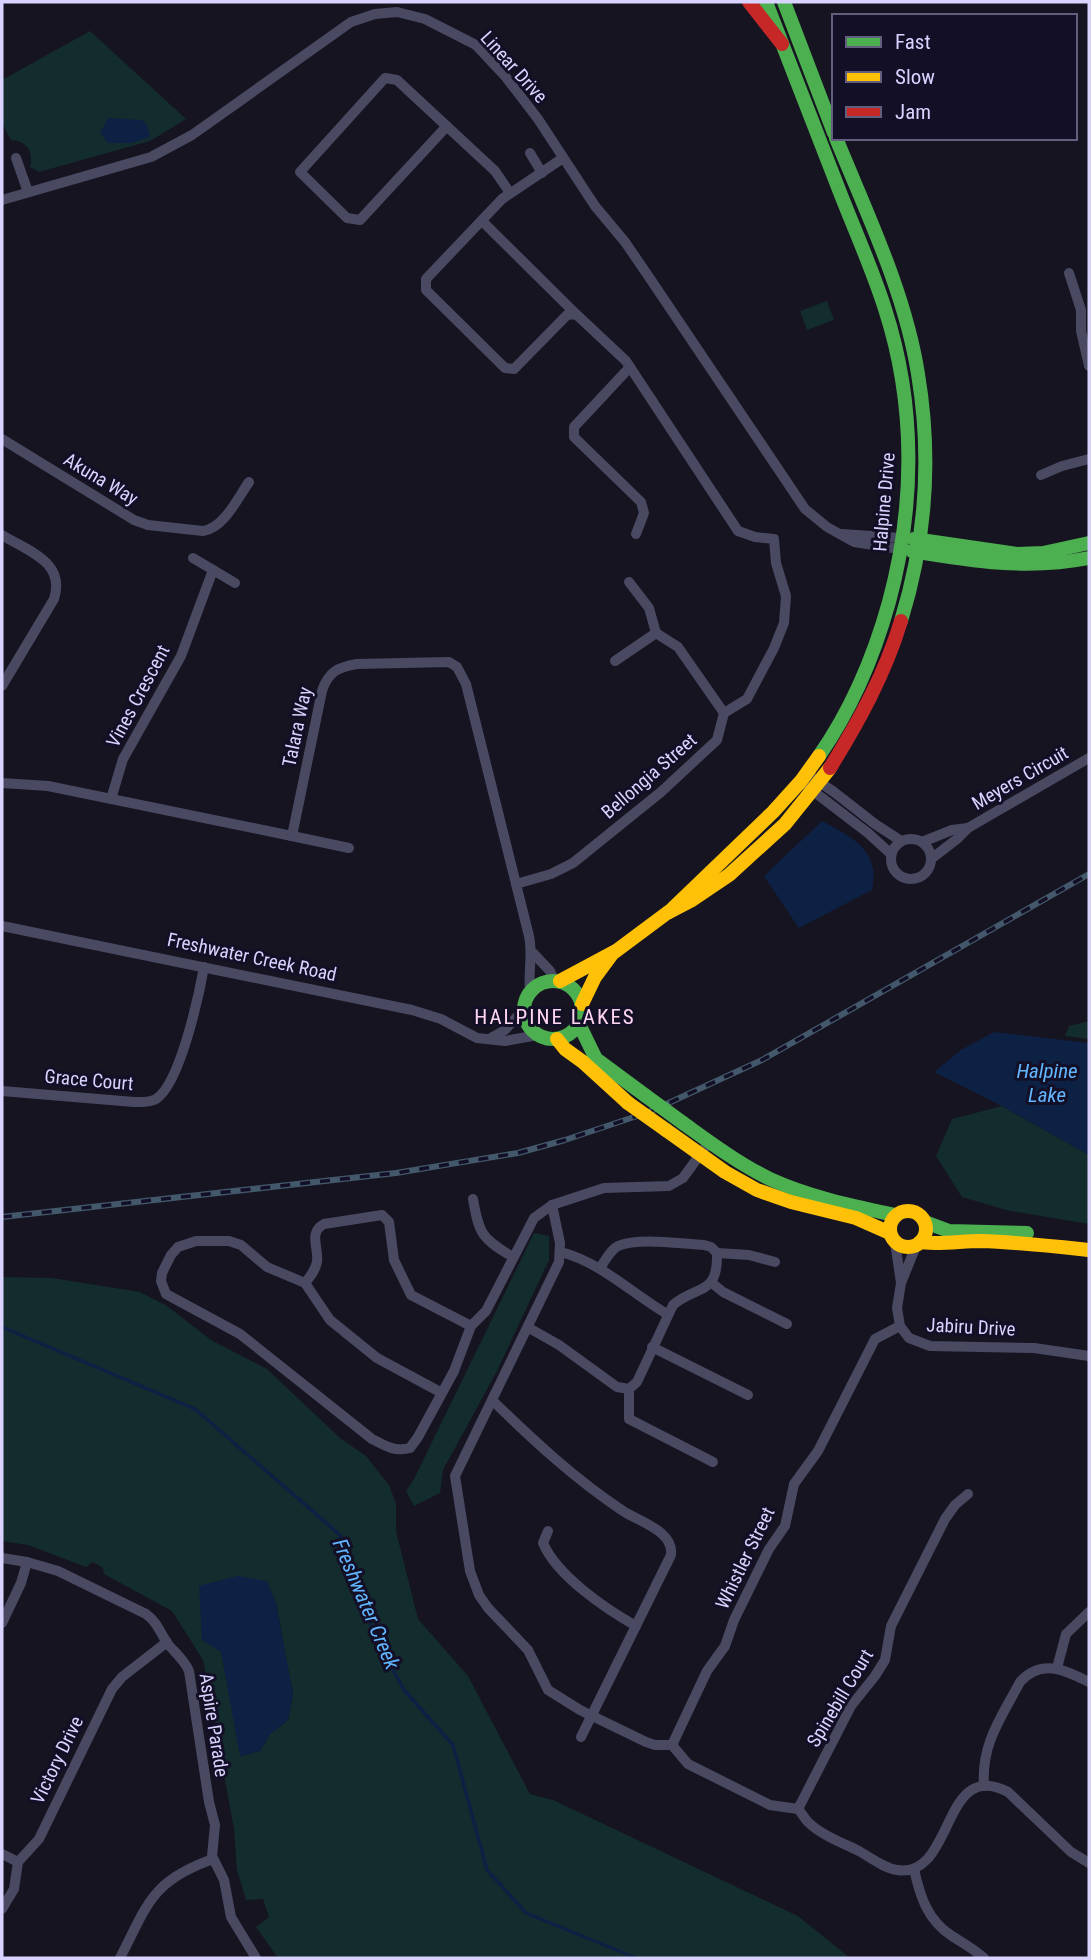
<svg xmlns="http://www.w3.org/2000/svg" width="1091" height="1960" viewBox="0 0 1091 1960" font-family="'Roboto Condensed',sans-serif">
<rect width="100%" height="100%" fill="#161421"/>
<g fill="#132c2d" fill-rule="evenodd">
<path d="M90 31 186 119 150 141 39 172 30 167C34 152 27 141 11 140L2 123V80Z"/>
<polygon points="827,301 834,320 807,330 800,311"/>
<polygon points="1089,1021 1089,1039 1065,1036 1069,1026"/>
<polygon points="1002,1106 1089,1155 1089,1224 1006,1210 962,1197 936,1156 952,1119"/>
<polygon points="534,1233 549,1236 549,1260 497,1371 443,1470 440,1493 414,1506 406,1491 414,1479"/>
<path d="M2 1277 52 1278 140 1292 167 1306 211 1340 267 1369 340 1438 366 1456 389 1485 396 1504V1531L418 1619 468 1676 530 1794 553 1800 798 1916 850 1958H278L256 1927 269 1917 263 1899 246 1900 237 1870 234 1829 203 1660 172 1611 104 1574 103 1568 93 1562 86 1567 28 1545 2 1541ZM267 1581 276 1603 293 1694 288 1720 270 1734 260 1751 241 1756 221 1652Z"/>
</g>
<g fill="#0d2144">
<polygon points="108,118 142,120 147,125 150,137 132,143 108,143 100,133"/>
<path d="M822 821C852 837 881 851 872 890L799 928 764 876Z"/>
<polygon points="994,1032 1089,1043 1089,1155 1002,1106 934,1072 961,1050"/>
<polygon points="238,1576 267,1581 276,1603 293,1694 288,1720 270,1734 260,1751 240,1756 221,1652 202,1640 199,1586"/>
</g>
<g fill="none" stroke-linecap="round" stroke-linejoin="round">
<polyline stroke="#0d2144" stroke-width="3.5" points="2,1327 195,1409 340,1535 376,1639 404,1690 453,1745 487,1870 526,1913 636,1958"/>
<g stroke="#4a4962" stroke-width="10">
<polyline points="447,126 360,220 347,218 300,172 385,78 397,80 495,171 510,193"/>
<polyline points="530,153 542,173"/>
<polyline points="16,158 28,192"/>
<polyline points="2,200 151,157 192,135 351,22 375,14 397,12 425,19 476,45 505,76 538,119 595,206 625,242 651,280 805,509 827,527 854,542 900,549"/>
<polyline points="482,221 577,315"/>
<polyline points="1069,273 1081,310 1081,331 1089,366"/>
<polyline points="630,367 574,427 574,437 641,502 644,513 636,534"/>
<path d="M2 439 134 520 148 525 203 531C224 528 237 499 249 482"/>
<polyline points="1041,475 1062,466 1089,459"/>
<polyline points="841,534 902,538"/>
<path d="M2 535C28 551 66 562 54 599L2 686"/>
<polyline points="193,558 235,583"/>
<polyline points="629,582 649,608 656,633 678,647 724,713"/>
<polyline points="615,661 656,633"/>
<polyline points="806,773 834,792 875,824 901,841"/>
<polyline points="800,781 868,833 891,854"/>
<path d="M2 783 48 786 292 836 322 691C328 672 338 667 357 664L449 662 457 667 466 684 529 936C533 955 528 972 530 991"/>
<polyline points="111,799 123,759 181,656 213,570"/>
<polyline points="292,836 349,848"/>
<circle cx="911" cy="859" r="20"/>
<polyline points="922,842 952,830 968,828"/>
<polyline points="931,859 957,839 968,828 1089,758"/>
<polyline points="516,884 551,874 573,863 661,792 717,740 724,713 747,699 774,648 784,623 786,596 776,563 774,539 755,537 738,531 626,361 577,315 568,314 514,369 505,368 426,290 426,279 502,199 563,158"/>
<polyline points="2,926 412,1010 441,1019 477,1038 505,1041 538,1035"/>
<polyline points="533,953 550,971 554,980"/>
<polyline points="489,1039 505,1030 523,1010"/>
<path d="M2 1091 134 1102C142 1102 149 1103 156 1099 180 1084 199 995 204 967"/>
<path d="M473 1199C479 1234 482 1239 513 1257"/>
<path d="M552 1205 560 1243 559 1262 455 1476 470 1571 479 1595 488 1608 528 1650 548 1690 580 1710 646 1742 655 1745H672L688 1764 770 1805 798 1809C802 1813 804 1818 808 1822 821 1835 843 1843 859 1851 871 1858 884 1868 897 1870 955 1879 941 1757 1008 1792L1071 1852 1089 1863"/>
<polyline points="895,1242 901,1283"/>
<polyline points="916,1246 901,1283 897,1308 900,1326 909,1338 930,1346 1034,1348 1089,1356"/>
<path d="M561 1252C602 1263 631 1293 667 1314"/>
<polyline points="717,1253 749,1255 775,1262"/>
<path d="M305 1283C310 1277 315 1271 317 1262 319 1247 308 1233 324 1224L382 1215 389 1222 394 1260 411 1295 471 1326"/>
<polyline points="712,1283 723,1292 787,1324"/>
<path d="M529 1328 559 1345 617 1387 629 1389 637 1382 673 1305C697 1284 718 1297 717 1253L711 1247 704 1245C681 1244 639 1237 618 1246 610 1250 605 1261 600 1268"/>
<polyline points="652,1347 748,1395"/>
<polyline points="629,1389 629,1419 713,1462"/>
<path d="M442 1393 377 1358 330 1320 305 1283 267 1267 241 1245 229 1241H196L178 1247 171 1255 162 1273 161 1281 166 1294 240 1334 372 1439C385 1446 395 1452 410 1448L418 1437 454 1371 471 1326 486 1311 534 1218 552 1205 604 1188 669 1186 683 1178 709 1142"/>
<path d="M493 1401C534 1441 575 1479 623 1511 640 1522 674 1531 671 1555L581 1737"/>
<path d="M548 1531 543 1543C557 1576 606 1609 636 1626"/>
<path d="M2 1558 27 1562 58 1571 146 1614C157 1622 160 1632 167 1643 175 1653 184 1659 189 1671L209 1802 215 1825 212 1856 224 1880 231 1917 256 1958"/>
<polyline points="2,1623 21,1583 27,1562"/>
<polyline points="1057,1668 1066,1634 1089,1612"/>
<polyline points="672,1745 707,1671 725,1646 734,1620 769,1549 785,1526 794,1484 818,1451 875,1339 900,1326"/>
<path d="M984 1786C981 1744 1001 1718 1020 1682 1041 1658 1065 1670 1089 1682"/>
<polyline points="798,1809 851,1706 875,1676 885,1660 891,1626 945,1519 955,1505 968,1494"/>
<polyline points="2,1854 18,1862"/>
<path d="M914 1869C920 1896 927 1920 952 1936 963 1943 974 1949 984 1958"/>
<polyline points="2,1909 14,1889 18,1862 39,1839 112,1689 122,1677 167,1642"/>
<path d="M120 1958C148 1904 151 1881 213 1859"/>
</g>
<g stroke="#4caf50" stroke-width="14">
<path d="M766 2C791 66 816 131 841 195 856 233 873 271 885 309 916 405 915 506 889 602 874 656 851 710 819 756"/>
<polyline points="784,2 834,133"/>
<path d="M836 138C867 214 905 292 918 374 932 458 926 540 901 621"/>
<polyline points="914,539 1017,554 1043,553 1089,543"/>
<path d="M912 551C972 561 1028 570 1089 558"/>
<circle cx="553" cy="1010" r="29"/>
<polyline points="579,1024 596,1059 646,1096"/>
<path d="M683 1123C711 1143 739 1164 770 1179 809 1197 853 1206 895 1215"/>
<polyline points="925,1222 949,1231 1027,1233"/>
</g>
<g stroke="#ffc107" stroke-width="14">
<polyline points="669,912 773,812 801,781 819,756"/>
<polyline points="560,981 616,951 667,913 692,900 729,875 785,824 830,768"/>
<polyline points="582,1004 595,977 612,954"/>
<polyline points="557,1039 565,1049 583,1062 628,1103"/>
<polyline points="666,1130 725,1172 757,1190 791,1202 856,1218 890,1233"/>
<circle cx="908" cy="1229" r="18"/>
<path d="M920 1242C935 1245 963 1241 980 1241 1017 1242 1052 1246 1089 1250"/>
</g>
<g stroke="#c62828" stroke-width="14">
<polyline points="749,2 782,44"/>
<path d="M830 768C859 721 885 674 901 621"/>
</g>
<g stroke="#43596b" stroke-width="6">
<polyline id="rail" points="2,1217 396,1173 518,1153 565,1140 649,1112 762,1060 1089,874"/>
</g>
<use href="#rail" stroke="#130f26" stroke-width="3.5" stroke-dasharray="10" stroke-linecap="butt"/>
<polyline stroke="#4caf50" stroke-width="14" points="646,1096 683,1123"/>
<polyline stroke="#ffc107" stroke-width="14" points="628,1103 666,1130"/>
</g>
<g text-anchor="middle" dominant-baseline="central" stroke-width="6" stroke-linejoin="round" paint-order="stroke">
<g font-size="19" fill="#d9d4ff" stroke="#130f26">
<text transform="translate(514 67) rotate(48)">Linear Drive</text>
<text transform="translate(101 479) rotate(31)">Akuna Way</text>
<text transform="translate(884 502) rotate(-85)">Halpine Drive</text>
<text transform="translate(138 696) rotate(-62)">Vines Crescent</text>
<text transform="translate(297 727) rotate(-78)">Talara Way</text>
<text transform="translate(649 776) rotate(-41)">Bellongia Street</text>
<text transform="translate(1020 778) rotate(-30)">Meyers Circuit</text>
<text transform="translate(252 957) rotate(12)">Freshwater Creek Road</text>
<text transform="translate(89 1080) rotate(5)">Grace Court</text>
<text transform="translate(971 1327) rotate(3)">Jabiru Drive</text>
<text transform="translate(745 1558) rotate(-64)">Whistler Street</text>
<text transform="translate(840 1698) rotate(-59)">Spinebill Court</text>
<text transform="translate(214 1725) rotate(81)">Aspire Parade</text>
<text transform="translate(57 1760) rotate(-64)">Victory Drive</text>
</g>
<g font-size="21" letter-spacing="2" fill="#ffd6f0" stroke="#130f26">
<text x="555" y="1017">HALPINE LAKES</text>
</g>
<g font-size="21" font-style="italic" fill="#62b6ff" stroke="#130f26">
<text x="1047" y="1071">Halpine<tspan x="1047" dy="24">Lake</tspan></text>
<text transform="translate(366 1604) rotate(67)">Freshwater Creek</text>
</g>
</g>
<rect width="1091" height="1960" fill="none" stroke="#d9d4ff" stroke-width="7"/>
<rect x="832" y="14" width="245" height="126" fill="#130f26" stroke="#625e7d" stroke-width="2"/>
<rect x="846" y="37" width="35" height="10" fill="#4caf50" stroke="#625e7d" stroke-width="2"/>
<text x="895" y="49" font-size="21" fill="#d9d4ff">Fast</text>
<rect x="846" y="72" width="35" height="10" fill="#ffc107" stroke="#625e7d" stroke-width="2"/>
<text x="895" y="84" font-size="21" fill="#d9d4ff">Slow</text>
<rect x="846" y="107" width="35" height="10" fill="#c62828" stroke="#625e7d" stroke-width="2"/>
<text x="895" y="119" font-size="21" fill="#d9d4ff">Jam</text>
</svg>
